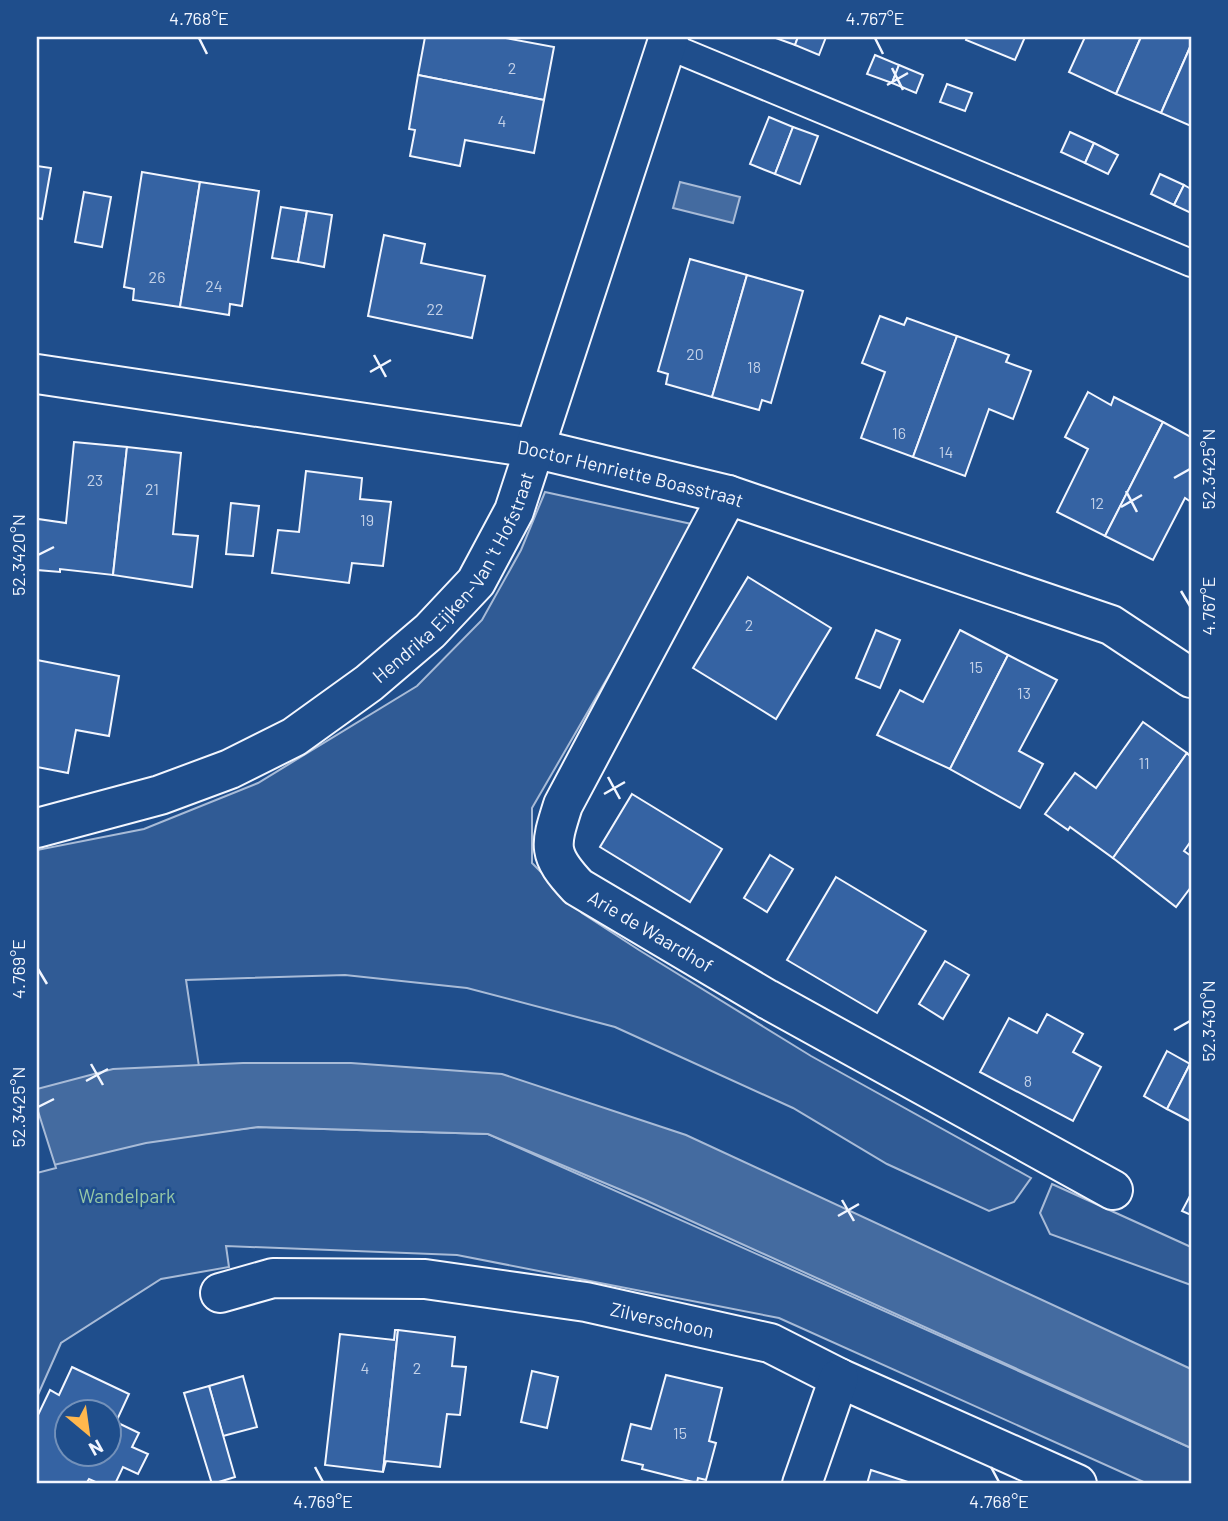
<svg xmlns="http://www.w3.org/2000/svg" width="1228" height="1521" viewBox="0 0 1228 1521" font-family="Barlow,sans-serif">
<rect width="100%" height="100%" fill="#1f4e8c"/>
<g fill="#305b95" stroke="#a8bbd7" stroke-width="2">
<polygon points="545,492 696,525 532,808 532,863 582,913 639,950 811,1056 1031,1178 1014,1202 989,1211 887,1164 793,1108 615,1027 467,988 345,975 186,980 209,1133 258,1127 488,1134 1191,1448 1191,1484 1148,1484 779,1318 457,1255 226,1246 229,1267 161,1279 61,1343 37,1397 37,850 144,829 258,783 417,686 482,620 521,550"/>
<polygon points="1052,1184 1191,1247 1191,1285 1050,1234 1040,1213"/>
</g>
<g fill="#446ba0" stroke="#a8bbd7" stroke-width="2">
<polygon points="680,182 740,197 733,223 673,208"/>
<polygon points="243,1063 351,1063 502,1074 686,1135 1191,1369 1191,1448 645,1200 488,1134 258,1127 146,1143 37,1169 37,1089 113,1069"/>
</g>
<polygon fill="#1f4e8c" stroke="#a8bbd7" stroke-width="2" points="37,1108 56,1168 37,1173"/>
<g fill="#3563a3" stroke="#f2f6ff" stroke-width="2" fill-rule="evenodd">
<polygon points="425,37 500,37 554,47 544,100 418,75"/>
<polygon points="773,37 798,37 795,45"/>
<polygon points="798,37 826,37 819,55 795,45"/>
<polygon points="967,37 1025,37 1015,60 966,40"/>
<polygon points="1085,37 1141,37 1116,94 1069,72"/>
<polygon points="1141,37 1191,37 1191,45 1161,113 1116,94"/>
<polygon points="1191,45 1191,126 1161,113"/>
<polygon points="875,55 899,65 892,83 867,74"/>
<polygon points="899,65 923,75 916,93 892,83"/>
<polygon points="418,75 544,100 534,153 465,140 460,166 410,156 415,130 409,129"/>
<polygon points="947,84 972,93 965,111 940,102"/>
<polygon points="769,117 793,127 775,174 750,164"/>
<polygon points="793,127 818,136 800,184 775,174"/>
<polygon points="1070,132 1094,143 1085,163 1061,152"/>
<polygon points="1094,143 1118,155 1108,174 1085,163"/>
<polygon points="37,166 51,168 42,219 37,218"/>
<polygon points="142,172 200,182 180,307 133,300 134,289 124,287"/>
<polygon points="1160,174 1184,185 1174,205 1151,194"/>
<polygon points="200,182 259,191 242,306 230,304 229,315 180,307"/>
<polygon points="1184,185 1191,189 1191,213 1174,205"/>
<polygon points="84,192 111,197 102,247 75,242"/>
<polygon points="281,207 307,211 298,262 272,258"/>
<polygon points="307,211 332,215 324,267 298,262"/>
<polygon points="384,235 425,244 421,263 485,276 472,338 368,316"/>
<polygon points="690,259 747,275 712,397 666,384 668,374 658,371"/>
<polygon points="747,275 803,291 771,403 762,400 759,410 712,397"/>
<polygon points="880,316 904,325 907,318 957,336 913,457 861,438 885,372 862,363"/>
<polygon points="957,336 1009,355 1006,362 1031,371 1013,419 989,409 965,476 913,457"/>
<polygon points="1088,392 1111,405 1114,397 1163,422 1105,536 1057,512 1088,449 1065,437"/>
<polygon points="1163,422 1191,437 1191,502 1185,498 1153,560 1105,536"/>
<polygon points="74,442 127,447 113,575 60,569 60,572 37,570 38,519 66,523"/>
<polygon points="127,447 181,453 173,534 198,536 192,587 113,575"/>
<polygon points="306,471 362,478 360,499 391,502 383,566 352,563 349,583 272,573 278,530 299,532"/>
<polygon points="231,503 259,506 253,556 226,554"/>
<polygon points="748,577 831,628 776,719 693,668"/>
<polygon points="876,630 900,640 880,688 856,678"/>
<polygon points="960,630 1008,655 950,769 877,735 900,690 923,702"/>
<polygon points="1008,655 1057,680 1019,751 1043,764 1020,808 950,769"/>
<polygon points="37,660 119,676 109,736 76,730 68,773 37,767"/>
<polygon points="1143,722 1187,753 1113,858 1070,827 1068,830 1045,814 1075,773 1096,788"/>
<polygon points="1187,753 1191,757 1191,841 1184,851 1191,856 1191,887 1176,907 1113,858"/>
<polygon points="632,794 722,849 690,902 600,847"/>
<polygon points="770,855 793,869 767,912 744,898"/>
<polygon points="836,877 926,931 877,1013 787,960"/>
<polygon points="945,961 969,975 943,1019 919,1004"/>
<polygon points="1047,1014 1083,1034 1073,1052 1101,1067 1073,1121 980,1072 1009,1018 1037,1033"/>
<polygon points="1167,1051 1190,1064 1167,1109 1144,1096"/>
<polygon points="1190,1064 1191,1064 1190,1121 1167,1109"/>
<polygon points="1191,1194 1191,1215 1182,1211"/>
<polygon points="395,1330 398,1330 383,1472 325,1465 340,1334 394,1340"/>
<polygon points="398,1330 455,1337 452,1366 466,1367 460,1415 447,1414 440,1467 386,1461 383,1472"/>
<path d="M72 1367 129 1394 116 1422 139 1433 132 1447 148 1454 138 1474 123 1467 115 1484H100L89 1479 86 1484H37V1417L50 1390 59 1395ZM66 1412H108V1454H66Z"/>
<polygon points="532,1371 558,1377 547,1428 521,1422"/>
<polygon points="666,1375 722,1388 709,1441 716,1443 706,1480 698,1478 697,1483 642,1469 643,1465 622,1460 631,1424 651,1429"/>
<polygon points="243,1376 257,1427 223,1436 209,1386"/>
<polygon points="209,1386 235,1477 212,1484 184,1393"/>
<polygon points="871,1470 914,1484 867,1484"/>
</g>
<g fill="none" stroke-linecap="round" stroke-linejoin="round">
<g stroke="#f2f6ff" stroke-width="30">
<polyline id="lane" points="666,45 1191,263"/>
</g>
<g stroke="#f2f6ff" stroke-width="42">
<g id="street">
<path id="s1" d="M37 374 533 448 728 495 1111 625 1191 678"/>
<path id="s2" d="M728 495 563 805C550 846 547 854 578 887L767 999 1113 1190"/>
<path id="s3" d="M37 828 160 795 230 769 294 737 369 683 430 631 476 582 514 511 669 37"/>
<path id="s4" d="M220 1293 273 1278 425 1279 586 1302 770 1343 839 1378 1077 1484"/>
<polyline points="802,1484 839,1378"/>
</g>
</g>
<use href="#lane" stroke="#1f4e8c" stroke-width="26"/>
<use href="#street" stroke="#1f4e8c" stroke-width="38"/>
</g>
<path fill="none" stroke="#f2f6ff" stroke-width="2.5" d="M199 38 207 54M875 38 883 54M892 68 903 90M887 85 908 73M374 355 386 377M370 372 391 360M1174 478 1190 469M1126 491 1137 512M1121 507 1142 495M38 555 54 547M1181 591 1190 606M608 777 620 799M604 794 625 782M38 969 47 984M1174 1030 1190 1021M91 1064 103 1085M86 1081 108 1069M38 1107 54 1099M842 1200 854 1221M838 1216 859 1204M315 1467 323 1482M991 1467 999 1482"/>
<g text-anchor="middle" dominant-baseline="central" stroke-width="5" stroke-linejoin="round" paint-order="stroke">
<g font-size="16" fill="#c3d1e8">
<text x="512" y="67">2</text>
<text x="502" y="120">4</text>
<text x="157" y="276">26</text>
<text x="214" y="285">24</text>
<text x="435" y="308">22</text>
<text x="695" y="353">20</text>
<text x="754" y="366">18</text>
<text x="899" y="432">16</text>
<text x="946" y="451">14</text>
<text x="95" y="479">23</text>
<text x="152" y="488">21</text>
<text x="1097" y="502">12</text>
<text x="367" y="519">19</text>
<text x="749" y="624">2</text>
<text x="976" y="666">15</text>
<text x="1024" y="692">13</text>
<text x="1144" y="762">11</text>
<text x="1028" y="1080">8</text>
<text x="365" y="1367">4</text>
<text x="417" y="1367">2</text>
<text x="680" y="1432">15</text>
</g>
<g font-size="19" fill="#f2f6ff" stroke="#1f4e8c">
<text stroke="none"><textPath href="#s1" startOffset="602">Doctor Henriette Boasstraat</textPath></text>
<text stroke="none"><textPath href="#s3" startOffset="504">Hendrika Eijken-Van 't Hofstraat</textPath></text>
<text stroke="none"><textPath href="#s2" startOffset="527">Arie de Waardhof</textPath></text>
<text stroke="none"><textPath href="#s4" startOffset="448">Zilverschoon</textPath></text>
</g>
<g font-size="19" fill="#97c8a6" stroke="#1f4e8c">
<text x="127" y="1195">Wandelpark</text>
</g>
</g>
<rect width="1228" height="1521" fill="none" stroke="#1f4e8c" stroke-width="77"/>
<g transform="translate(88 1433) rotate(151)"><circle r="33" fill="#1f4e8c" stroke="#7391ba" stroke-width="2"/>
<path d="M0-5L12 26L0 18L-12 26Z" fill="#ffb74d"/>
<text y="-10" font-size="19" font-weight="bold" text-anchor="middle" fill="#f2f6ff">N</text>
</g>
<rect x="38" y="38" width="1152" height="1444" fill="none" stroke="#f2f6ff" stroke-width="2.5"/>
<g font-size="18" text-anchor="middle" fill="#f2f6ff">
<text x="199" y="25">4.768°E</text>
<text x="875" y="25">4.767°E</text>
<text transform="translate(1209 469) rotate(-90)" y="6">52.3425°N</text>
<text transform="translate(19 555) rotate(-90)" y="6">52.3420°N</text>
<text transform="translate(1209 606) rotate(-90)" y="6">4.767°E</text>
<text transform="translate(19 969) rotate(-90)" y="6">4.769°E</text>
<text transform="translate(1209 1021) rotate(-90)" y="6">52.3430°N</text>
<text transform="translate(19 1107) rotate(-90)" y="6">52.3425°N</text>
<text x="323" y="1508">4.769°E</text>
<text x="999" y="1508">4.768°E</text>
</g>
</svg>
